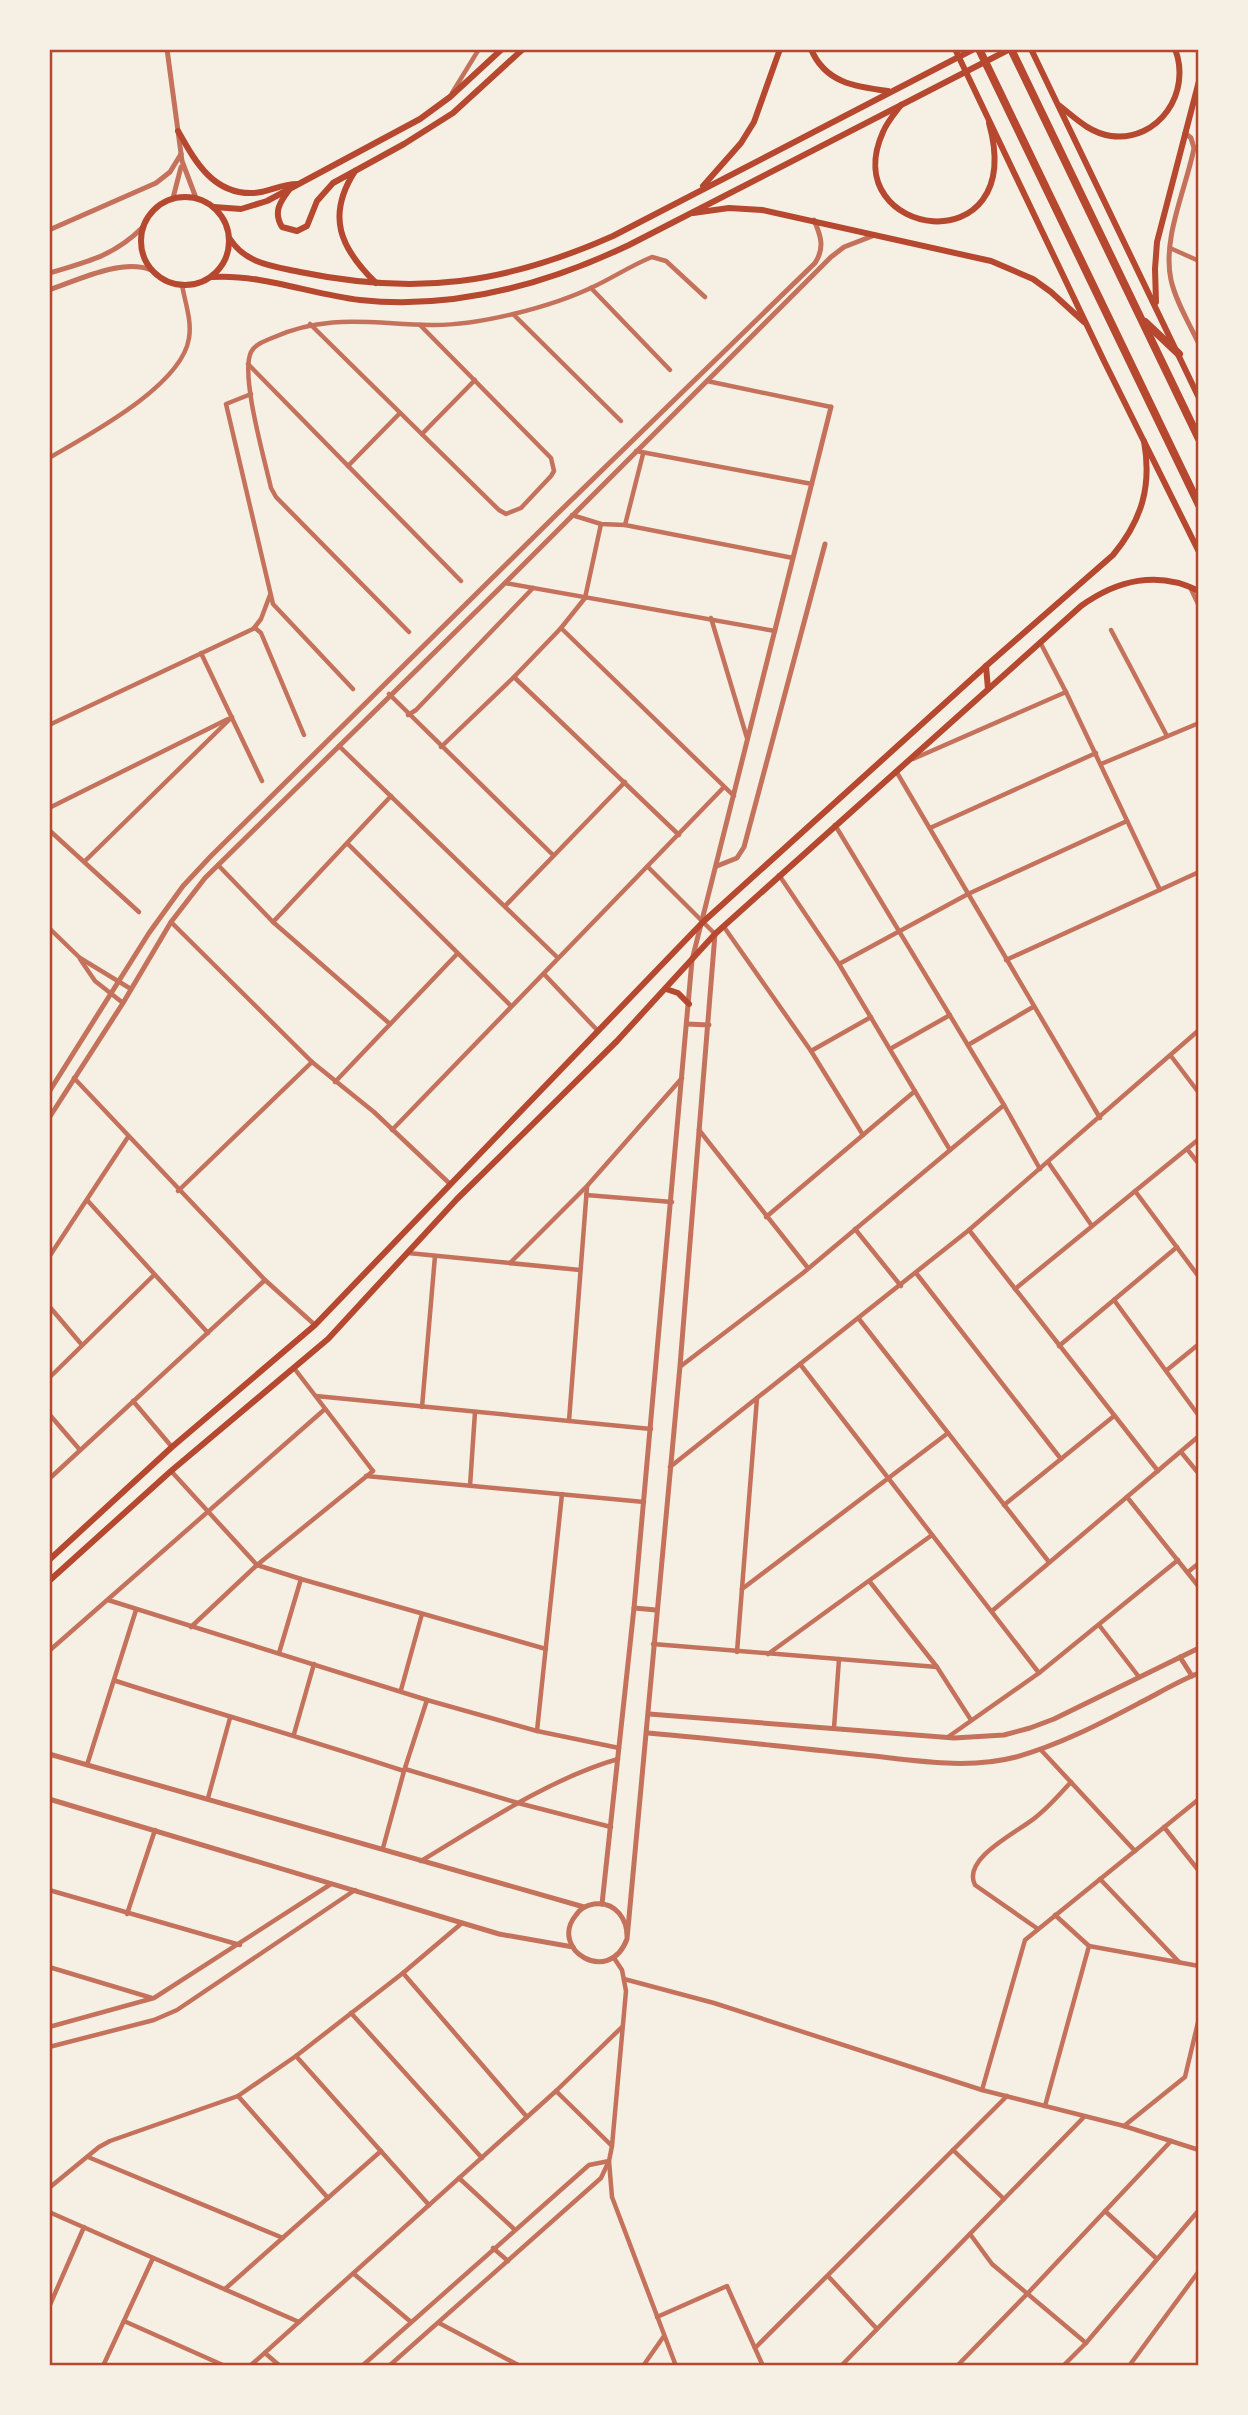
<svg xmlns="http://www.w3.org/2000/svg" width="1248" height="2415" viewBox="0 0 1248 2415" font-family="'Work Sans',sans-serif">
<rect width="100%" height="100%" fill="#f6efe4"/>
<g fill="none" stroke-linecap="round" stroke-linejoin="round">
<g stroke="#c5725c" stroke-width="4.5">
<polyline points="452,93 479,49"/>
<polyline points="1170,248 1199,261"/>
<polyline points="591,288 670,370"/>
<polyline points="514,315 621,421"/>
<polyline points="310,324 499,510 506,514 521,508 551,476 554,471 551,458 420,325"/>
<polyline points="248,364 461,581"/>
<polyline points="707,381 831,407"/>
<polyline points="251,394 226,404 273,604 353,689"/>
<polyline points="422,434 475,380"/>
<polyline points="636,451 812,484"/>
<path d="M49 458C88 435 182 386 189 338 192 321 185 302 182 285"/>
<polyline points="348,466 400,413"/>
<polyline points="572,515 601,524 625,525 793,558"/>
<polyline points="625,525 643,454"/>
<polyline points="505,583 775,631"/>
<polyline points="1190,587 1199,606"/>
<polyline points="711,618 747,738"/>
<polyline points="254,628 261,619 270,595"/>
<polyline points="561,628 734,796"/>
<polyline points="1111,630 1167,736"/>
<path d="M409 632 276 497 271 488C265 461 240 375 251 352 255 344 265 341 272 338 327 313 372 324 430 325 478 326 552 307 595 286 614 277 632 265 652 257L666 261 705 297"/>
<polyline points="1040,642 1066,692 1160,890"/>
<polyline points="201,653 262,781"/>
<polyline points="514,677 679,835"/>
<polyline points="389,694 553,855"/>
<polyline points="408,715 416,710 533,588"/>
<polyline points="49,725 255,628 261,633 304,735"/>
<polyline points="339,746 558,958"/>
<polyline points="441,747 514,677 561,628 585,598 601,524"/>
<polyline points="913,759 1066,692"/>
<polyline points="1101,764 1199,723"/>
<polyline points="896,771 1100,1118"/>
<polyline points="49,808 228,719"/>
<polyline points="835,825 1004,1105 1040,1169"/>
<polyline points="930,828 1096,753"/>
<polyline points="49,830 139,912"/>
<polyline points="348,844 511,1006"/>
<polyline points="85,861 232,717"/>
<polyline points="218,865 273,922 390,1024"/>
<polyline points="648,867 715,934"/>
<polyline points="779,875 839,964 950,1150"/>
<polyline points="505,906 625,782"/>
<polyline points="171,922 312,1062 374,1112 449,1183"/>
<polyline points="273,922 391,796"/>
<polyline points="724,927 811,1051 863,1135"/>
<polyline points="49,928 80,958 131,989"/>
<polyline points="80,959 95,981 123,1003"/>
<polyline points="1006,960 1199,872"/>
<polyline points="839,964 968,894 1127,821"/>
<polyline points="544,974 598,1031"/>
<polyline points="968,1045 1033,1007"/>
<polyline points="890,1049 950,1015"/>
<polyline points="811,1051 871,1017"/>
<polyline points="1171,1056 1199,1093"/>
<polyline points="74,1078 265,1280 315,1325"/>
<polyline points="335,1082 457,954"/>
<polyline points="392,1130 724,787"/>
<polyline points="699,1130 808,1268"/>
<polyline points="1187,1149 1199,1164"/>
<polyline points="1048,1162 1092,1226"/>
<polyline points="178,1191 312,1062"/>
<polyline points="1135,1191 1199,1277"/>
<polyline points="586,1195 672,1202"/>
<polyline points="87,1200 208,1333"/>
<polyline points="766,1217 915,1091"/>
<polyline points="855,1229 901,1286"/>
<polyline points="969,1230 1158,1471"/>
<polyline points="408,1253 580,1270"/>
<polyline points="49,1257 128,1137"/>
<polyline points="510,1263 587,1186 682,1078"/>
<polyline points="916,1273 1061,1459"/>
<polyline points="1015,1289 1199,1139"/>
<polyline points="1114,1300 1199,1416"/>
<polyline points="49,1306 82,1345"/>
<polyline points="859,1319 1049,1562"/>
<polyline points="1059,1346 1177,1247"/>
<polyline points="800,1364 1039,1673"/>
<polyline points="681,1366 803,1273 1004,1105"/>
<polyline points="294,1368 373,1471"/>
<polyline points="1167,1370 1199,1344"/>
<polyline points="49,1378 154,1275"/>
<polyline points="316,1396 651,1429"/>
<polyline points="133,1401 172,1447"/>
<polyline points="422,1407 435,1256"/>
<polyline points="49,1414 80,1450"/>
<polyline points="569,1421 587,1187"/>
<polyline points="1181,1452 1199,1474"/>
<polyline points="670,1467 969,1230 1199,1030"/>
<polyline points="171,1471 257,1565 301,1579 546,1649"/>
<polyline points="366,1476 644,1502"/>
<polyline points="49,1479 265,1280"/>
<polyline points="470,1486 475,1412"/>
<polyline points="1127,1497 1199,1587"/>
<polyline points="1004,1505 1114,1416"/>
<polyline points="1188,1572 1199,1563"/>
<polyline points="870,1582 937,1667 971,1720"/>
<polyline points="742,1589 948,1433"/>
<polyline points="108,1600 427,1700 537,1731 619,1748"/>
<polyline points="992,1611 1199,1436"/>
<polyline points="1099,1625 1139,1677"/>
<polyline points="191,1627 257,1565 373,1471"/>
<polyline points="653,1644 937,1667"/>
<polyline points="49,1651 325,1409"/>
<polyline points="737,1652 757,1398"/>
<polyline points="279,1653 301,1579"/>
<polyline points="768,1654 932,1535"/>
<path d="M116 1681C212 1712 308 1739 404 1771"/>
<polyline points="401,1690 422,1614"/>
<polyline points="834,1728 839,1659"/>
<polyline points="537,1731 562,1494"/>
<polyline points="294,1734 314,1664"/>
<polyline points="948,1737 1039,1673 1178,1560"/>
<polyline points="1041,1750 1135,1851"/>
<polyline points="87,1765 136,1610"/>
<polyline points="405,1769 518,1803 611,1827"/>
<polyline points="208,1798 230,1718"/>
<polyline points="1164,1827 1199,1871"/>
<polyline points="383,1848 404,1771 427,1700"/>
<path d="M421 1861C481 1825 551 1778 618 1759"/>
<polyline points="1100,1879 1179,1962"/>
<polyline points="49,1890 240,1945"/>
<polyline points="127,1914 155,1830"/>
<path d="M1038 1929 975 1885C961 1858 1020 1831 1036 1817 1049 1807 1060 1794 1071 1782"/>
<polyline points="1089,1946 1199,1966"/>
<polyline points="614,1958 622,1970 626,1991 612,2146 609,2161 612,2197 676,2366"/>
<polyline points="49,1967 152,1998"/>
<polyline points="403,1973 527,2117"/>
<polyline points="624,1979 714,2003 982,2090 1124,2126 1199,2150"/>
<polyline points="351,2013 482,2158"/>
<polyline points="49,2027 154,1998 331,1884"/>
<polyline points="49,2047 154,2020 177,2010 355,1890"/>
<polyline points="296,2056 429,2205"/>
<polyline points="982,2090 1025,1940 1199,1799"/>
<polyline points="556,2091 612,2146"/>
<polyline points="238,2096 328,2198"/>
<polyline points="1045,2106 1089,1946 1055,1915"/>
<polyline points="1124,2126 1185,2077 1199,2018"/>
<polyline points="953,2150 1004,2199"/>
<polyline points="88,2157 283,2238"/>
<polyline points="459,2178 514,2229"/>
<polyline points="49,2188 99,2147 110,2141 238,2096 296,2056 403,1973 462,1923"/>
<polyline points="1105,2211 1157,2259"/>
<polyline points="49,2212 299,2322"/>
<polyline points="970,2234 992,2264 1086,2343"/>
<polyline points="493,2248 508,2261"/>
<polyline points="354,2274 411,2322"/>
<polyline points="828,2276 877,2329"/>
<polyline points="225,2289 381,2151"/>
<polyline points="49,2307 84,2227"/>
<polyline points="657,2317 727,2286 763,2366"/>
<polyline points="124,2321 225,2366"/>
<polyline points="439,2323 520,2366"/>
<polyline points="755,2348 1007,2096"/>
<polyline points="265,2353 280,2366"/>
<polyline points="49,2365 50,2366"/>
<polyline points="103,2366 153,2258"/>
<polyline points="250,2366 556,2091 622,2027"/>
<polyline points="362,2366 589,2165 609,2161"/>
<polyline points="389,2366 601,2178 608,2163"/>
<polyline points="643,2366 664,2336"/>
<polyline points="841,2366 1084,2117"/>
<polyline points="957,2366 1028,2293 1171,2141"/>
<polyline points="1063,2366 1086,2343 1199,2210"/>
<polyline points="1129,2366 1199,2271"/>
</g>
<g stroke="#c5725c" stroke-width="5">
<polyline points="167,49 182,161 196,198"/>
<path d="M1185 133 1191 138 1194 148C1186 189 1162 238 1171 280 1176 302 1189 323 1199 344"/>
<polyline points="173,198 181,167"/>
<polyline points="49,230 156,183 170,172 181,154"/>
<path d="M49 273C87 262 114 256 143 227"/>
<path d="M49 290C78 280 122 258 151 270"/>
<polyline points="717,866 737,858 744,847 825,544"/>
<polyline points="687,1024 709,1025"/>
<path d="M49 1092 149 933 183 886 211 856 556 515 815 263C825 248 821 236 814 220"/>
<polyline points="49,1118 123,1003 171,922 205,878 505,583 831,257 844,247 875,235"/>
<polyline points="634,1608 656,1610"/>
<polyline points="1180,1657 1192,1676"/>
<polyline points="649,1714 954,1738 1004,1735 1030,1728 1054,1719 1199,1648"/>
<path d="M648 1733C720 1739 791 1748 864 1755 913 1760 967 1770 1016 1757 1063 1744 1105 1721 1147 1699 1164 1690 1181 1680 1199 1673"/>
<polyline points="49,1754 584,1907"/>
<polyline points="49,1799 499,1934 573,1947"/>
<polyline points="602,1904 634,1608 692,960 831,407"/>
<path d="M627 1939C628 1920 616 1901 594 1904 587 1905 580 1909 576 1915 548 1949 609 1987 627 1939L680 1366 715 934"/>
</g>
<g stroke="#b5482f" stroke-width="6">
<path d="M811 49C825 83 856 87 888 91"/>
<polyline points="955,49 1104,361 1199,552"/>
<polyline points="1031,49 1199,398"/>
<path d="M901 105C895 113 887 122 883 132 835 238 1029 267 989 123"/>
<path d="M1060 106C1075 118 1090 133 1111 136 1159 142 1192 92 1175 49"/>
<path d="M178 131C195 161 213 195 254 193 269 192 281 184 297 184"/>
<path d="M355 171C326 216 340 248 376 283"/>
<polyline points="703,186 741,143 754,122 780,49"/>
<path d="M289 190C280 202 273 212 282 227L297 231 307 226 317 201 333 183 404 144 453 113 523 49"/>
<circle cx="185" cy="241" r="44"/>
<polyline points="214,207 241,209 267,201 420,119 450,97 502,49"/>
<polyline points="693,213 729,208 762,210 991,261 1033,279 1051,292 1084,322"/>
<path d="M230 239C246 264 273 266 300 272 416 296 505 284 613 236L974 49"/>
<path d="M212 277C262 274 310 294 360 300 453 310 545 285 629 245L1010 49"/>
<polyline points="1156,302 1155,269 1157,242 1199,81"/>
<polyline points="986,666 988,689"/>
<polyline points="666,989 678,993 689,1004"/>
<path d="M49 1560 172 1447 315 1325 703 922 986 666 1113 555C1142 520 1152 486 1144 441"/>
<path d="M49 1581 171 1471 328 1339 457 1199 617 1041 715 934 1081 606C1117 580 1158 570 1199 591"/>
</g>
<g stroke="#b5482f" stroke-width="8">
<polyline points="979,49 1199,505"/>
<polyline points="1011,49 1199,439"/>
<polyline points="1145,322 1179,354"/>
</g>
</g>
<rect width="1248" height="2415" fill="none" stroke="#f6efe4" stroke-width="102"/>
<rect x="51" y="51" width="1146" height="2313" fill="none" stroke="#b5482f" stroke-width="2.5"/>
</svg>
